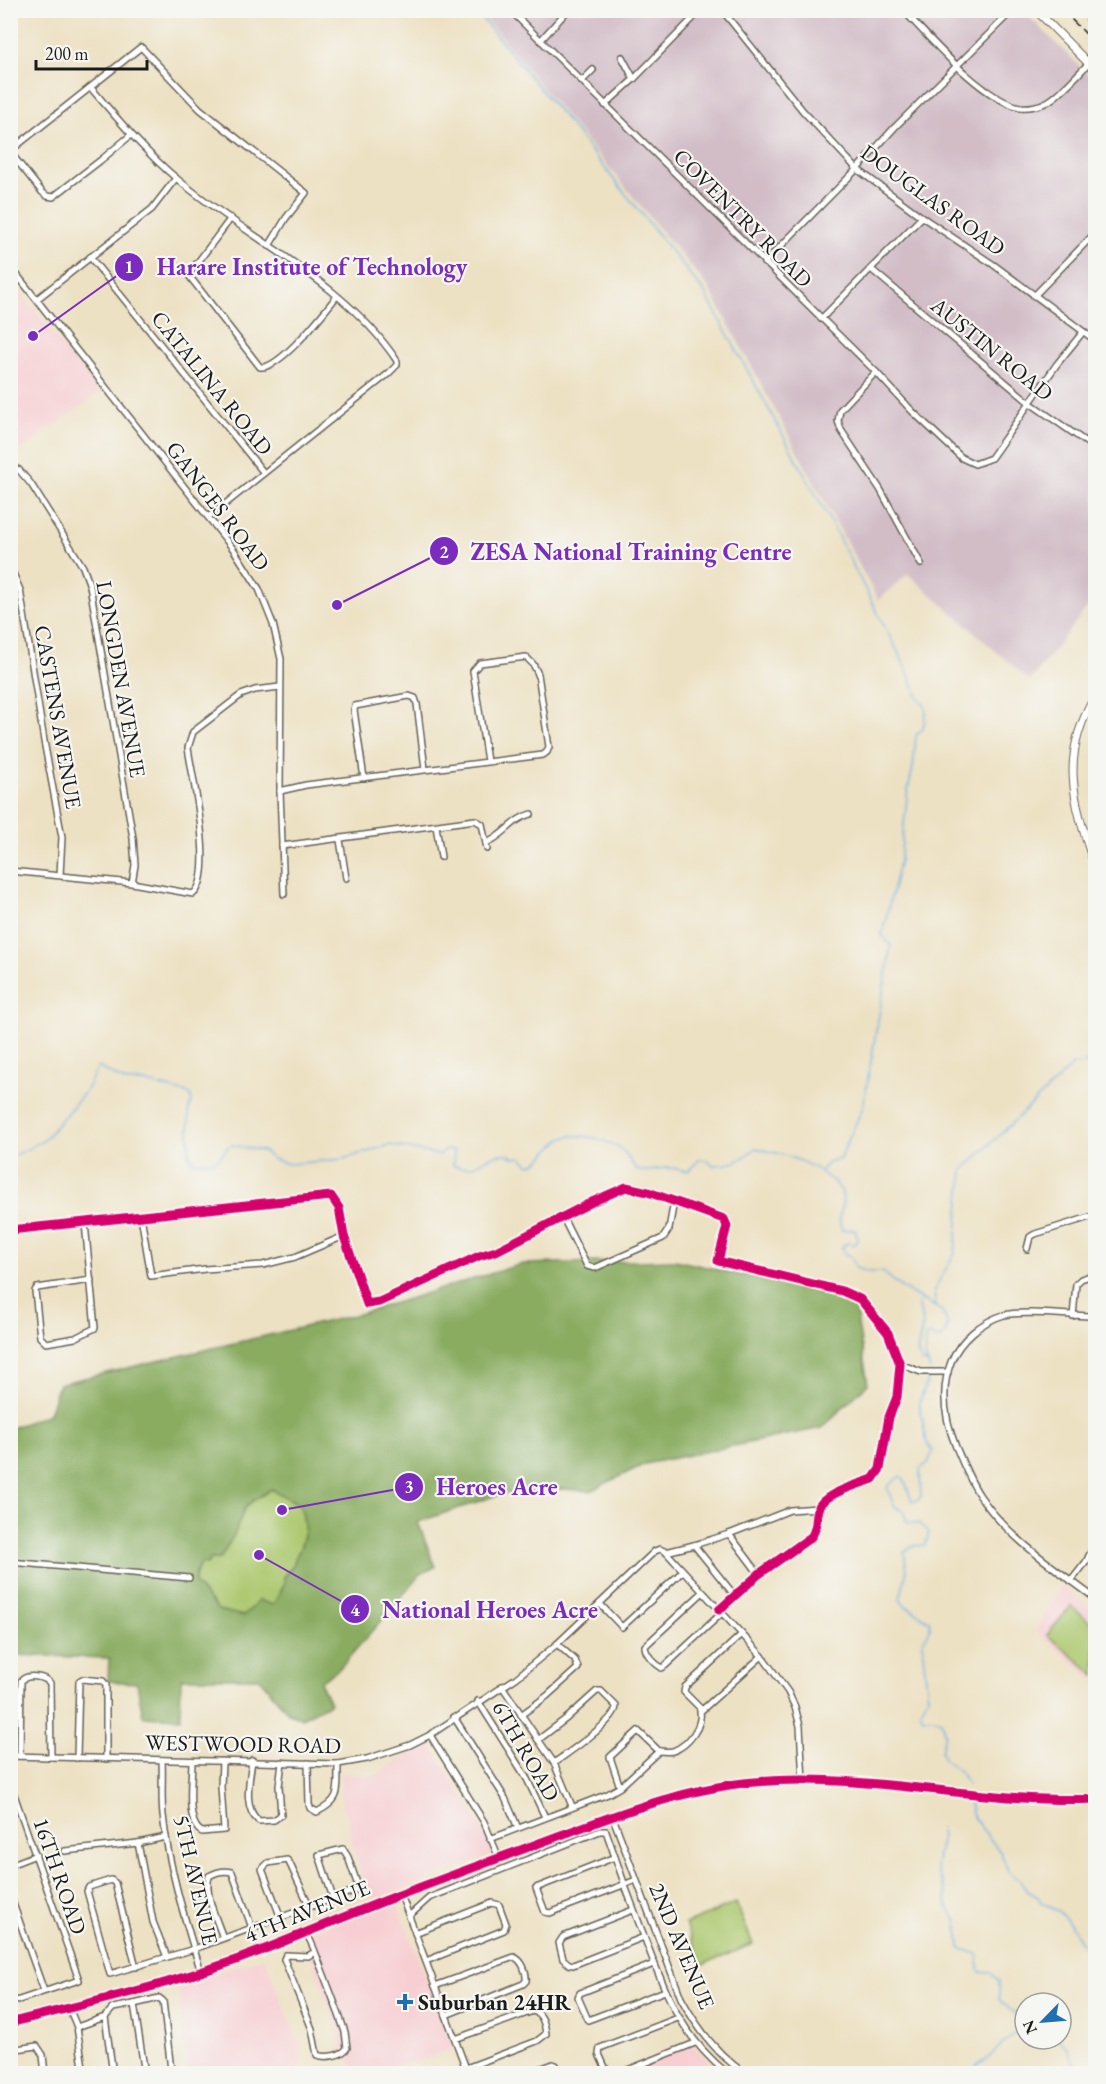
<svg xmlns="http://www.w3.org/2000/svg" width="1106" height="2084" viewBox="0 0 1106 2084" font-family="'EB Garamond',serif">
<rect width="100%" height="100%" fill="#f6f6f2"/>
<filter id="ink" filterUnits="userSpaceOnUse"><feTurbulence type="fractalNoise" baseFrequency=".0167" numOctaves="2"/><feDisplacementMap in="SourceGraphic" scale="12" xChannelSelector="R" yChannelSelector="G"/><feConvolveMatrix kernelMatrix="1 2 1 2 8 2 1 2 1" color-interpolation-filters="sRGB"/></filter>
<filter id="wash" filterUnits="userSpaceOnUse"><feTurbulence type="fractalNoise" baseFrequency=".008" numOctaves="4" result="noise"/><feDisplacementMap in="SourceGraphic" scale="24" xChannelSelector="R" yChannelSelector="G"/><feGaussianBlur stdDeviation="1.35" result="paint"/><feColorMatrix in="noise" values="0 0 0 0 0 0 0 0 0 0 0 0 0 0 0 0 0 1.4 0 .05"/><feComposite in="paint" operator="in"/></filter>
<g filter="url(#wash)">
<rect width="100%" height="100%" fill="#ede1c3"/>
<g fill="#f7cfd3">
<polygon points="10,280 100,392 11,457 10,457"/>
<polygon points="1062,1586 1095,1613 1095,1681 1036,1631"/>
<polygon points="430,1744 480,1824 493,1854 370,1901 354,1853 347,1815 342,1808 340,1773 375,1776 418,1747"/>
<polygon points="395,1899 454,2048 420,2061 355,2073 353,2065 343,2055 340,2033 306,1946 313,1937 312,1932"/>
<polygon points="264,1957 298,2041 301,2073 188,2073 178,1987"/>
<polygon points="692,2045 721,2073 621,2074"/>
</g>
<polygon fill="#d2bdc7" points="479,11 1023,11 1095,81 1095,597 1030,681 908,574 878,600 709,288"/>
<g fill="#acc86e" stroke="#647245" stroke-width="1.5">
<path d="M271 1489 299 1504C305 1518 307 1531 301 1546 299 1553 294 1557 294 1564L284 1577V1585L273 1606 244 1617 218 1610 195 1584C195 1566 202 1558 220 1559L235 1533 244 1509 251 1502Z"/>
<polygon points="1071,1606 1095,1626 1095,1675 1047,1635"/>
<polygon points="736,1903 753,1944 702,1965 685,1924"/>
</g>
<path fill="#89ac61" stroke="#52643e" stroke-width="1.5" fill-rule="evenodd" d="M675 1260 854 1300 868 1384 821 1428 645 1464 590 1491 563 1489 504 1493 418 1522 435 1567 421 1574 339 1669 320 1682 330 1703 302 1718 289 1713 259 1678H181L180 1718 143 1716 137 1683 108 1681 109 1658 11 1655V1428L49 1414 59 1384 359 1314 522 1264ZM271 1489 299 1504C305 1518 307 1531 301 1546 299 1553 294 1557 294 1564L284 1577V1585L273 1605 259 1600 244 1616 218 1610 195 1584V1573L201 1563 207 1564 211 1559H220L235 1533 244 1509 251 1502Z"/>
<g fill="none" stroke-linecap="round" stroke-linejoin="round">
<g stroke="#6eb3e4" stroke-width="1.5">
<polyline points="475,10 572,127 705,293 827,515 905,666 918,697 924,704 926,712 923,729 916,735 913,768 908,789 900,859 882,935 891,946 863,1107 840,1159 830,1161 821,1170"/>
<path d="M10 1155C24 1154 31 1145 43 1141L85 1092 98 1067 126 1082H144L190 1094 192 1101 189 1109V1155L194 1162 216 1161 227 1148 231 1145 263 1151 273 1159 289 1164 343 1159 390 1145 439 1155 446 1150 454 1151 453 1165C477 1177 495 1142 514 1158L521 1157 530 1165C544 1162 551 1142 566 1137 583 1133 609 1140 623 1151 629 1156 631 1165 637 1169 646 1174 656 1169 665 1168 672 1167 680 1170 688 1171L700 1159 706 1160 713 1165C734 1165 740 1161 756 1148 787 1156 809 1160 834 1182 837 1186 841 1188 842 1193 846 1207 835 1214 842 1230H855L858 1238 855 1245 848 1243 842 1246 844 1253 852 1258 856 1268 868 1272H883L902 1288 941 1310 948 1324 946 1331 941 1338 936 1339 930 1335 926 1337 925 1357 930 1369"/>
<polyline points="920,1298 919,1307 923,1324 917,1352 922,1362 928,1363"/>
<polyline points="935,1306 934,1290 955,1253 963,1170 1073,1065 1096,1062"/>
<polyline points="930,1374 919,1403 927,1443 933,1451 928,1463 920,1469 921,1496 918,1500 912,1501 904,1479 900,1476 887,1487 894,1506 903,1511 907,1522 918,1523 929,1532 925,1545 911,1546 904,1553 907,1570 900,1599 904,1605 930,1621 930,1628 922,1643 928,1697 920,1712 923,1718 935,1718 941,1721 945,1734 941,1752 945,1760 961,1773 968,1785"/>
<polyline points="969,1799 973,1817 1001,1853 1008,1871 1020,1880 1026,1890 1038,1897 1042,1903 1058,1911 1070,1924 1084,1948 1096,1951"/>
<polyline points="940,1828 942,1836 936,1865 938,1873 945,1890 947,1906 957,1922 960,1948 977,1954 980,1972 991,1973 999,1981 999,1999 1002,2003 1025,2021"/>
<polyline points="1059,2039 1068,2049 1072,2062 1092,2074"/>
<polyline points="971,2074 977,2065 985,2061 1025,2023"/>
</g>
</g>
</g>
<g filter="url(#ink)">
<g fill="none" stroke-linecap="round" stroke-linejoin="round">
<g stroke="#656156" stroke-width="8">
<g id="minor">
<polyline points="510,10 876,372 913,412 962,458 975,464 991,458 1057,364 1083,332"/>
<polyline points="722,10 803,111 857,169 922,217 994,265 1096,341"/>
<path d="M903 10C931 39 981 99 1020 107 1028 108 1040 106 1047 102 1059 96 1078 74 1088 64"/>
<polyline points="541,40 568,10"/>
<polyline points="622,57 634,79"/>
<polyline points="582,81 593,70"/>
<path d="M91 88C118 119 144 151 176 178 247 238 345 282 397 361V365L388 374 219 509 208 517"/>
<polyline points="605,105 634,79 701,10"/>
<polyline points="10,151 141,47 200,109 306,193 286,218 269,246"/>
<polyline points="10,152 42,192 47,196 53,197 101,160 131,135"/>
<path d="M231 218 192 270 190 277 260 367C280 370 324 312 337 296"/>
<polyline points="90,257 264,473"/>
<polyline points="764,263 857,169 895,127 1013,10"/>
<polyline points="10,266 234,550 259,589 273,624 281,659 280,791 284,894"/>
<polyline points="871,269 1030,403 1096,449"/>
<polyline points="1034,296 1096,232"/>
<polyline points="37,299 152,209 176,178"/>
<polyline points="821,319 922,217"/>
<polyline points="876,372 840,410 838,421 841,430 880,489 921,564"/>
<polyline points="10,466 19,470 31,484 83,567 90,586 133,838 135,865 132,883"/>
<polyline points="10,566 20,590 24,614 44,741 62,837 60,875"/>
<polyline points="364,778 354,710 355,706 409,696 415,698 417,704 425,769"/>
<polyline points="280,791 306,785 543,755 547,752 549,747 538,674 533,664 526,657 480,663 473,671 487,761"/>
<polyline points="436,826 441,857"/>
<polyline points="340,840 346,878"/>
<path d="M486 843C503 837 512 819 531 814"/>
<polyline points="282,846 475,820 482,824 487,849"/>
<path d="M10 871 132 883 193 894C216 877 192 776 188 748L193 732 241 695 255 690 280 687"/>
<polyline points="141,1216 151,1276 205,1269 263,1265 295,1257 344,1236"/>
<polyline points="563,1218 587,1266 595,1268 663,1238 669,1229 674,1201"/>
<polyline points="85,1223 95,1328 75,1338 46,1343 40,1337 35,1291 37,1288 91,1280"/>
<path d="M10 1230 331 1196 339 1208 344 1236 367 1304 379 1302 479 1256 496 1251 594 1201 626 1187 648 1192 724 1219 727 1226 718 1261 842 1291 860 1299 888 1333 900 1364 897 1397 889 1417 880 1469 873 1479C859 1484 822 1494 818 1509 815 1519 818 1528 811 1537L759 1574 719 1610"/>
<polyline points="1027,1249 1030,1237 1035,1234 1096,1215"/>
<polyline points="1073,1316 1076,1284 1081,1279 1096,1274"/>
<path d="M1096 1316C1071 1316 1026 1310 1004 1315 982 1321 959 1341 951 1362 940 1390 945 1420 956 1447 963 1463 970 1481 980 1496 1009 1539 1055 1568 1096 1599"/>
<polyline points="900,1364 921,1372 948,1372"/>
<polyline points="729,1534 759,1574"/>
<polyline points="694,1545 735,1596"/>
<polyline points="666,1552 694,1545 729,1534 790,1510 818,1508"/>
<polyline points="10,1562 189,1578"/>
<polyline points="1071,1581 1086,1562 1096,1541"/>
<path d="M702 1593 645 1646C645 1654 655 1664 662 1668L665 1666 722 1613"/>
<polyline points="600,1604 622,1627 683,1571"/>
<polyline points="742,1634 685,1687 684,1692 702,1710 762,1656"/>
<polyline points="502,1686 554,1763 572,1806"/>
<polyline points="478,1701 527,1779 545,1817"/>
<polyline points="521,1715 547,1696 578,1668 575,1660 557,1644"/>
<polyline points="454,1717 505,1798 518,1828"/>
<polyline points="430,1735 484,1822 499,1858"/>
<path d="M538 1740 567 1718 597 1691H601L616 1706C616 1721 568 1753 554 1763"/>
<path d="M659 1751C663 1751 669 1752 673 1751 689 1745 703 1726 700 1710"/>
<polyline points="10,1756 338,1764 367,1759 410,1745 430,1735 516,1678 557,1644 655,1551 660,1549 666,1552 762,1656 788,1692 795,1707 800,1726 803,1781"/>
<path d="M20 1756 21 1681C27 1674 44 1676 50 1683L51 1757"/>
<polyline points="77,1758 79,1681 82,1679 103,1681 106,1685 106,1759"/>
<path d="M162 1760C163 1778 161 1797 163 1815 168 1866 186 1923 201 1972"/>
<path d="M252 1760C250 1778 242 1809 259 1821L274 1820 281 1815 279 1786 282 1762"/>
<path d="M192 1761C192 1778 185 1824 202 1832L224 1830 221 1787 222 1761"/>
<path d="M308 1763 309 1804 310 1808 317 1812C343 1799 337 1789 338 1764"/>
<polyline points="10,1783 79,1980 10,2003"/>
<path d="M612 1815 681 1998C697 2028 717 2055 746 2074"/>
<polyline points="490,1839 608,1794 620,1787 659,1751 638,1731 610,1757 620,1787"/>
<polyline points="138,1843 166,1837"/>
<polyline points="65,1851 138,1843 153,1922 167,1957"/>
<polyline points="615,1857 536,1888 545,1912 550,1913 636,1880"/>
<polyline points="10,1865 36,1855"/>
<polyline points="10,1895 44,1991"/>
<polyline points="401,1895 468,2074"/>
<polyline points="633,1910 563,1937 559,1943 563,1959 569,1964 573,1965 644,1937"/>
<path d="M409 1916 429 1898 600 1831H606C618 1867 631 1903 645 1939 666 1994 680 2035 728 2074"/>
<polyline points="281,1918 262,1869 268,1863 287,1860 289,1862 310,1907"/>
<path d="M306 1933C312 1942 315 1952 319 1962L338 2012 345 2032 347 2048C342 2056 326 2058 317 2055L312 2029 284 1959 286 1955 308 1956 315 1952"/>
<polyline points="415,1933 492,1903 499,1905 506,1924 504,1930 426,1961"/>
<path d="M223 1938C217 1920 204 1895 209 1876 216 1872 224 1870 232 1872L252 1928"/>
<polyline points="654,1964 580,1993 578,1997 588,2020 665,1991"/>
<polyline points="136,1967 115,1883 111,1880 89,1887 87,1891 110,1974 194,1949 359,1889 348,1857 343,1849 319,1855 333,1898"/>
<path d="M435 1986 514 1957C522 1960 527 1972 526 1981L523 1984 446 2015"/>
<polyline points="134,2004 159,1998 163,2001 171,2070 160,2074"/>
<polyline points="69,2008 77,2027 84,2074"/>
<polyline points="10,2011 15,2022"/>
<polyline points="105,2017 113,2008 134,2004 145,2074"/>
<path d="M10 2023C95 2001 179 1983 260 1951 308 1932 355 1912 402 1894 455 1874 508 1855 561 1835 613 1816 663 1797 718 1787 844 1764 969 1805 1096 1799"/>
<polyline points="77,2027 105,2017 113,2074"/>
<path d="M455 2039 533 2011C542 2013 545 2025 546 2034L537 2041 466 2068"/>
<polyline points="10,2050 37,2046 43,2055 45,2074"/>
<polyline points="527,2074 553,2064 556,2065 561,2074"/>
<polyline points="608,2074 599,2054 600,2048 678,2018"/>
<polyline points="618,2074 695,2043"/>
</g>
</g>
<g stroke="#656156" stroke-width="9">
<g id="major">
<polyline points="1036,10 1096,71"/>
<path d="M1096 695C1057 758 1075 805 1096 870"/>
</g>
</g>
<use href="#minor" stroke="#fff" stroke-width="5"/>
<use href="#major" stroke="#fff" stroke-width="7"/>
<g stroke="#1c1c1c" stroke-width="1.5" stroke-dasharray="9 4.5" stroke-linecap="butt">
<polyline points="1062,10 1096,44"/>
<polyline points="1076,10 1096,30"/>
</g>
<g stroke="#f6f6f2" stroke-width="13">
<g id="cycleway">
<path d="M10 1230 331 1196 339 1208 344 1236 367 1304 379 1302 479 1256 496 1251 594 1201 626 1187 648 1192 724 1219 727 1226 718 1261 842 1291 860 1299 888 1333 900 1364 897 1397 889 1417 880 1469 873 1479C859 1484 822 1494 818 1509 815 1519 818 1528 811 1537L759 1574 719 1610"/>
<path d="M10 2023C95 2001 179 1983 260 1951 308 1932 355 1912 402 1894 455 1874 508 1855 561 1835 613 1816 663 1797 718 1787 844 1764 969 1805 1096 1799"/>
</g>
</g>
<use href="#cycleway" stroke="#d6006c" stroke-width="9"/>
</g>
</g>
<path fill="#1f6fb2" stroke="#f6f6f2" stroke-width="2" d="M402 1993h6v6h6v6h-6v6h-6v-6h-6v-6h6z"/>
<g text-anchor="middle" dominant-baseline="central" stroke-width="4.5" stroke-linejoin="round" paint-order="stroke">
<g font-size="22" fill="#1c1c1c" stroke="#f6f6f2">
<text transform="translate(933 200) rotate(36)">DOUGLAS ROAD</text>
<text transform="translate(743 218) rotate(45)">COVENTRY ROAD</text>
<text transform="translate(992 349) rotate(39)">AUSTIN ROAD</text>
<text transform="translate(212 383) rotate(51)">CATALINA ROAD</text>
<text transform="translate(218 506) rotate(53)">GANGES ROAD</text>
<text transform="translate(121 679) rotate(80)">LONGDEN AVENUE</text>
<text transform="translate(58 717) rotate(80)">CASTENS AVENUE</text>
<text transform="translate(243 1744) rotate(1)">WESTWOOD ROAD</text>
<text transform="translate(526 1751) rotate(60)">6TH ROAD</text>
<text transform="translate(60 1876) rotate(71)">16TH ROAD</text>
<text transform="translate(196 1880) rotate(77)">5TH AVENUE</text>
<text transform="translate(307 1911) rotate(-22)">4TH AVENUE</text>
<text transform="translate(682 1946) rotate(67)">2ND AVENUE</text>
</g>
<g font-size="22" font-weight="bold" fill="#1c1c1c" stroke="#f6f6f2" text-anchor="start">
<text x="418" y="2002">Suburban 24HR</text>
</g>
</g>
<path fill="none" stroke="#7b2cbf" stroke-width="2" d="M33 336L129 267M337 605L444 551M282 1510L409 1487M259 1555L355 1609"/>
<g fill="#7b2cbf" stroke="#f6f6f2" stroke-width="2">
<circle cx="33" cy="336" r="6"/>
<circle cx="337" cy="605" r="6"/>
<circle cx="282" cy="1510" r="6"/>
<circle cx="259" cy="1555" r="6"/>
<circle cx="129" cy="267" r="15"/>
<circle cx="444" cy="551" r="15"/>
<circle cx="409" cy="1487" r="15"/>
<circle cx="355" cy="1609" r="15"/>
</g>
<g font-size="18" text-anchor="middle" font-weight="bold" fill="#fff">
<text x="129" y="273">1</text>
<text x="444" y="558">2</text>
<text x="409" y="1493">3</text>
<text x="355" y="1616">4</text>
</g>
<g font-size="24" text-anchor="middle" font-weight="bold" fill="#7b2cbf" stroke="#f6f6f2" stroke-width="4.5" stroke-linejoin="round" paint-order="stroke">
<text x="312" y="275">Harare Institute of Technology</text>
<text x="631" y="560">ZESA National Training Centre</text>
<text x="497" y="1495">Heroes Acre</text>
<text x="490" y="1618">National Heroes Acre</text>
</g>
<rect width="1106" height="2084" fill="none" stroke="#f6f6f2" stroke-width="36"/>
<g transform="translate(1043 2021) rotate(245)"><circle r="28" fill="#f6f6f2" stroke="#9f9f9c" stroke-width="1.5"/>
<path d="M0-4.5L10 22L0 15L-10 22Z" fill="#1f6fb2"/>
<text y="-9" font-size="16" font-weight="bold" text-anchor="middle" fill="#1c1c1c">N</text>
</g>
<path d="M36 60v9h111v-9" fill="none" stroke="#1c1c1c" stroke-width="3"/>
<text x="45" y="60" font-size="18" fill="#1c1c1c" stroke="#f6f6f2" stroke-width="4.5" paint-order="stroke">200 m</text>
</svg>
